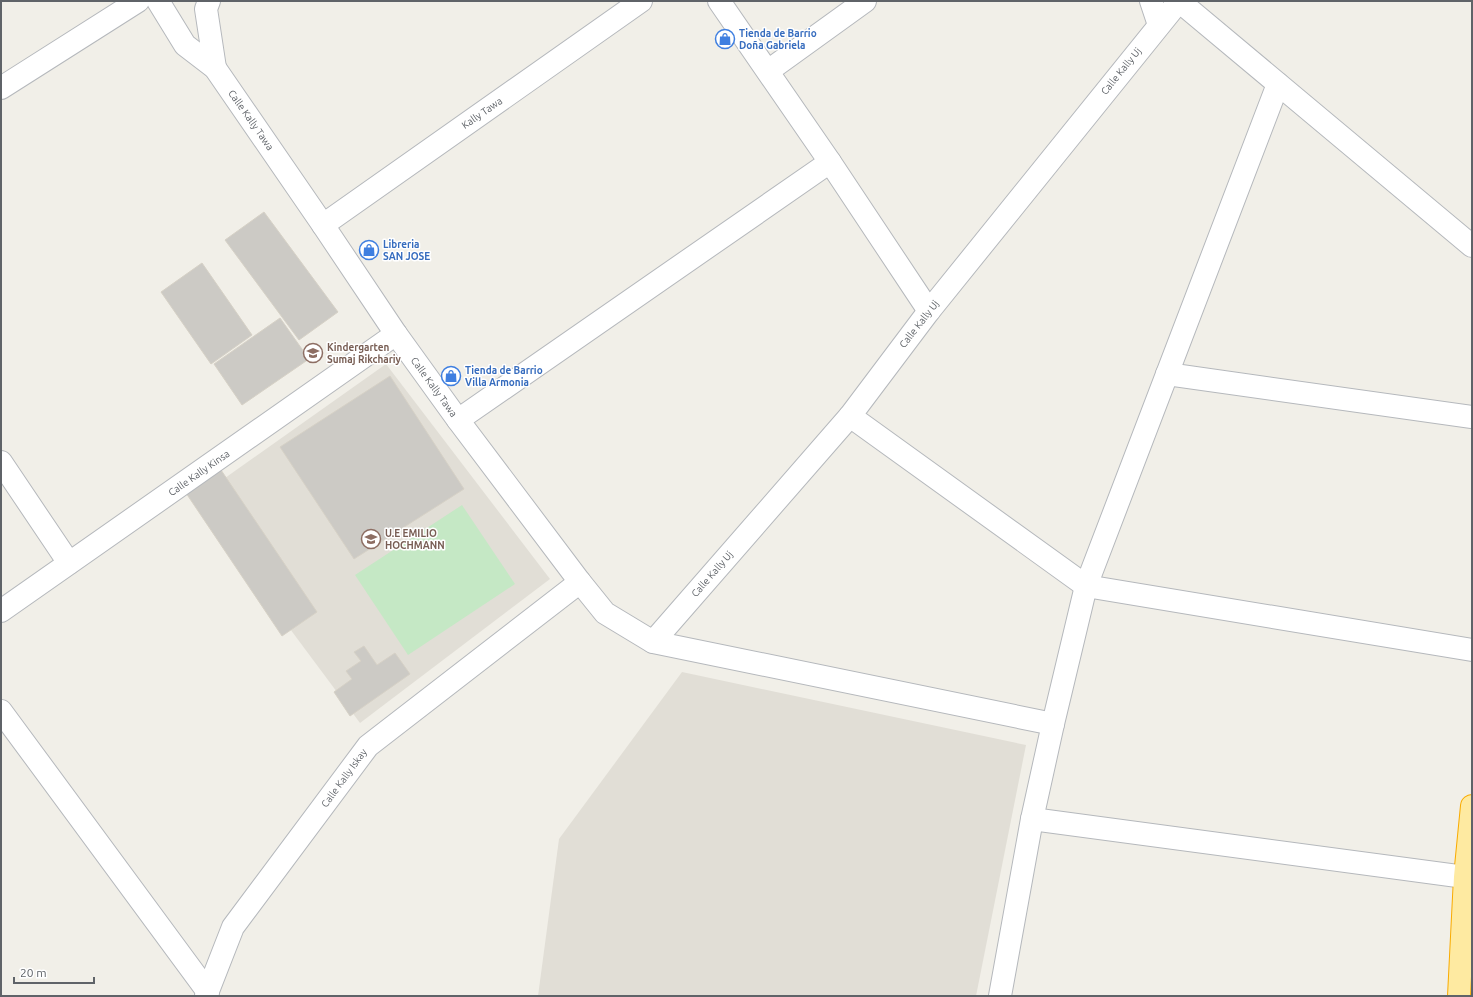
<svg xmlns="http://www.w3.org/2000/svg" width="1473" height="997" viewBox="0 0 1473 997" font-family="Ubuntu,sans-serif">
<rect width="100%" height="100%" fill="#f1efe8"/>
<g fill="#e1ded6">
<polygon points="386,364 550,579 360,723 194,500"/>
<polygon points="682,672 1026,745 976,996 538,996 559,839"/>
</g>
<polygon fill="#c5e8c5" points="462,505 515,584 408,655 355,575"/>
<g fill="#cccac5" stroke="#d6d1c6">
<polygon points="264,212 338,312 299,340 225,240"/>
<polygon points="202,263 252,335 211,364 161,292"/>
<polygon points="280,318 309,359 242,405 214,364"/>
<polygon points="390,376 464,489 354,559 280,447"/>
<polygon points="221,470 317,612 282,636 186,493"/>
<polygon points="364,646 377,665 395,653 410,674 350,716 334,692 352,679 346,671 361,661 354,652"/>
</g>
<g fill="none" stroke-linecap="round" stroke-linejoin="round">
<g stroke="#b5b8bc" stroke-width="24">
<g id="minor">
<polyline points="158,1 185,45 215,68 323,225 396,334 458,420 580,582 605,613 653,642 1053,724"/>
<polyline points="209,1 206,9 215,68"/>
<polyline points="719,1 830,162 929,311"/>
<polyline points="1151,1 1159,25"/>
<polyline points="1179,1 1472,246"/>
<polyline points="768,71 865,1"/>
<polyline points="1,88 138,1"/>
<polyline points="323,225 641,1"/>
<polyline points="1167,374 1472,417"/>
<polyline points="850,416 1086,586 1472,650"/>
<polyline points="458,420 830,162"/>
<polyline points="1,462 69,563"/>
<polyline points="1,611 396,334"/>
<polyline points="653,642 850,416 929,311 1179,1"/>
<polyline points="1,711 208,992"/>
<polyline points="1032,819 1465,877"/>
<polyline points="206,996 233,927 368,746 580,582"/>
<polyline points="1000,996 1032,819 1053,724 1086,586 1278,84"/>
</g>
</g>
<g stroke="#f9ab00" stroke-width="24">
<polyline id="trunk" points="1459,996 1465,877 1472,806"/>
</g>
<use href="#minor" stroke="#fff" stroke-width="22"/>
<use href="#trunk" stroke="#feeaa1" stroke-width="22"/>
</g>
<defs>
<g id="shop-ring" transform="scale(1)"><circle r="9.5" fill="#fff" stroke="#3f7fe0" stroke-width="1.5"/><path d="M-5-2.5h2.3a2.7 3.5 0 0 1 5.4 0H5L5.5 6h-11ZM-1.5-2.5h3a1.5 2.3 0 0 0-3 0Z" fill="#3f7fe0"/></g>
<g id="school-ring" transform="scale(1)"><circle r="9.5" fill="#fff" stroke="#8d6e63" stroke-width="1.5"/><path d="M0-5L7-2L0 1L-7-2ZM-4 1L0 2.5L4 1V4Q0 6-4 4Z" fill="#8d6e63"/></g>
</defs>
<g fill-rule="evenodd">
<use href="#shop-ring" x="725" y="39"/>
<use href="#shop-ring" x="369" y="250"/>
<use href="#school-ring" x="313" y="353"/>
<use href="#shop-ring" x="451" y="376"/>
<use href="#school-ring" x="371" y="539"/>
</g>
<g text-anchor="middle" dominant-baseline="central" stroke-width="3" stroke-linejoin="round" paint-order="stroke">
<g font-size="10" font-weight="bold" fill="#366cbe" stroke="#fff" text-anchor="start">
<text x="739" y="33">Tienda de Barrio<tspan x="739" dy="12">Doña Gabriela</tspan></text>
<text x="383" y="244">Libreria<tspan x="383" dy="12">SAN JOSE</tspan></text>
<text x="465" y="370">Tienda de Barrio<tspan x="465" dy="12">Villa Armonia</tspan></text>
</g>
<g font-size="10" fill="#5f6368" stroke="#fff">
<text transform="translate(1121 71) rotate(-51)">Calle Kally Uj</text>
<text transform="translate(482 113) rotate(-35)">Kally Tawa</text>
<text transform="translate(251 120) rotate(55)">Calle Kally Tawa</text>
<text transform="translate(919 324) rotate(-52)">Calle Kally Uj</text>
<text transform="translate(434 387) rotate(54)">Calle Kally Tawa</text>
<text transform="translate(199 473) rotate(-35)">Calle Kally Kinsa</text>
<text transform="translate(712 574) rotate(-49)">Calle Kally Uj</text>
<text transform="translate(344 778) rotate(-54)">Calle Kally Iskay</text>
</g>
<g font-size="10" font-weight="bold" fill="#785e54" stroke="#fff" text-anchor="start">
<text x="327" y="347">Kindergarten<tspan x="327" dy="12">Sumaj Rikchariy</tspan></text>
<text x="385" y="533">U.E EMILIO<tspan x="385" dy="12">HOCHMANN</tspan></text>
</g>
</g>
<rect width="1473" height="997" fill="none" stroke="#5f6368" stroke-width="4"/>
<path d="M14 977v6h80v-6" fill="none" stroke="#5f6368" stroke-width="2"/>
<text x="20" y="977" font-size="12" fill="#5f6368" stroke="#ffffff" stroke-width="3" paint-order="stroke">20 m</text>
</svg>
